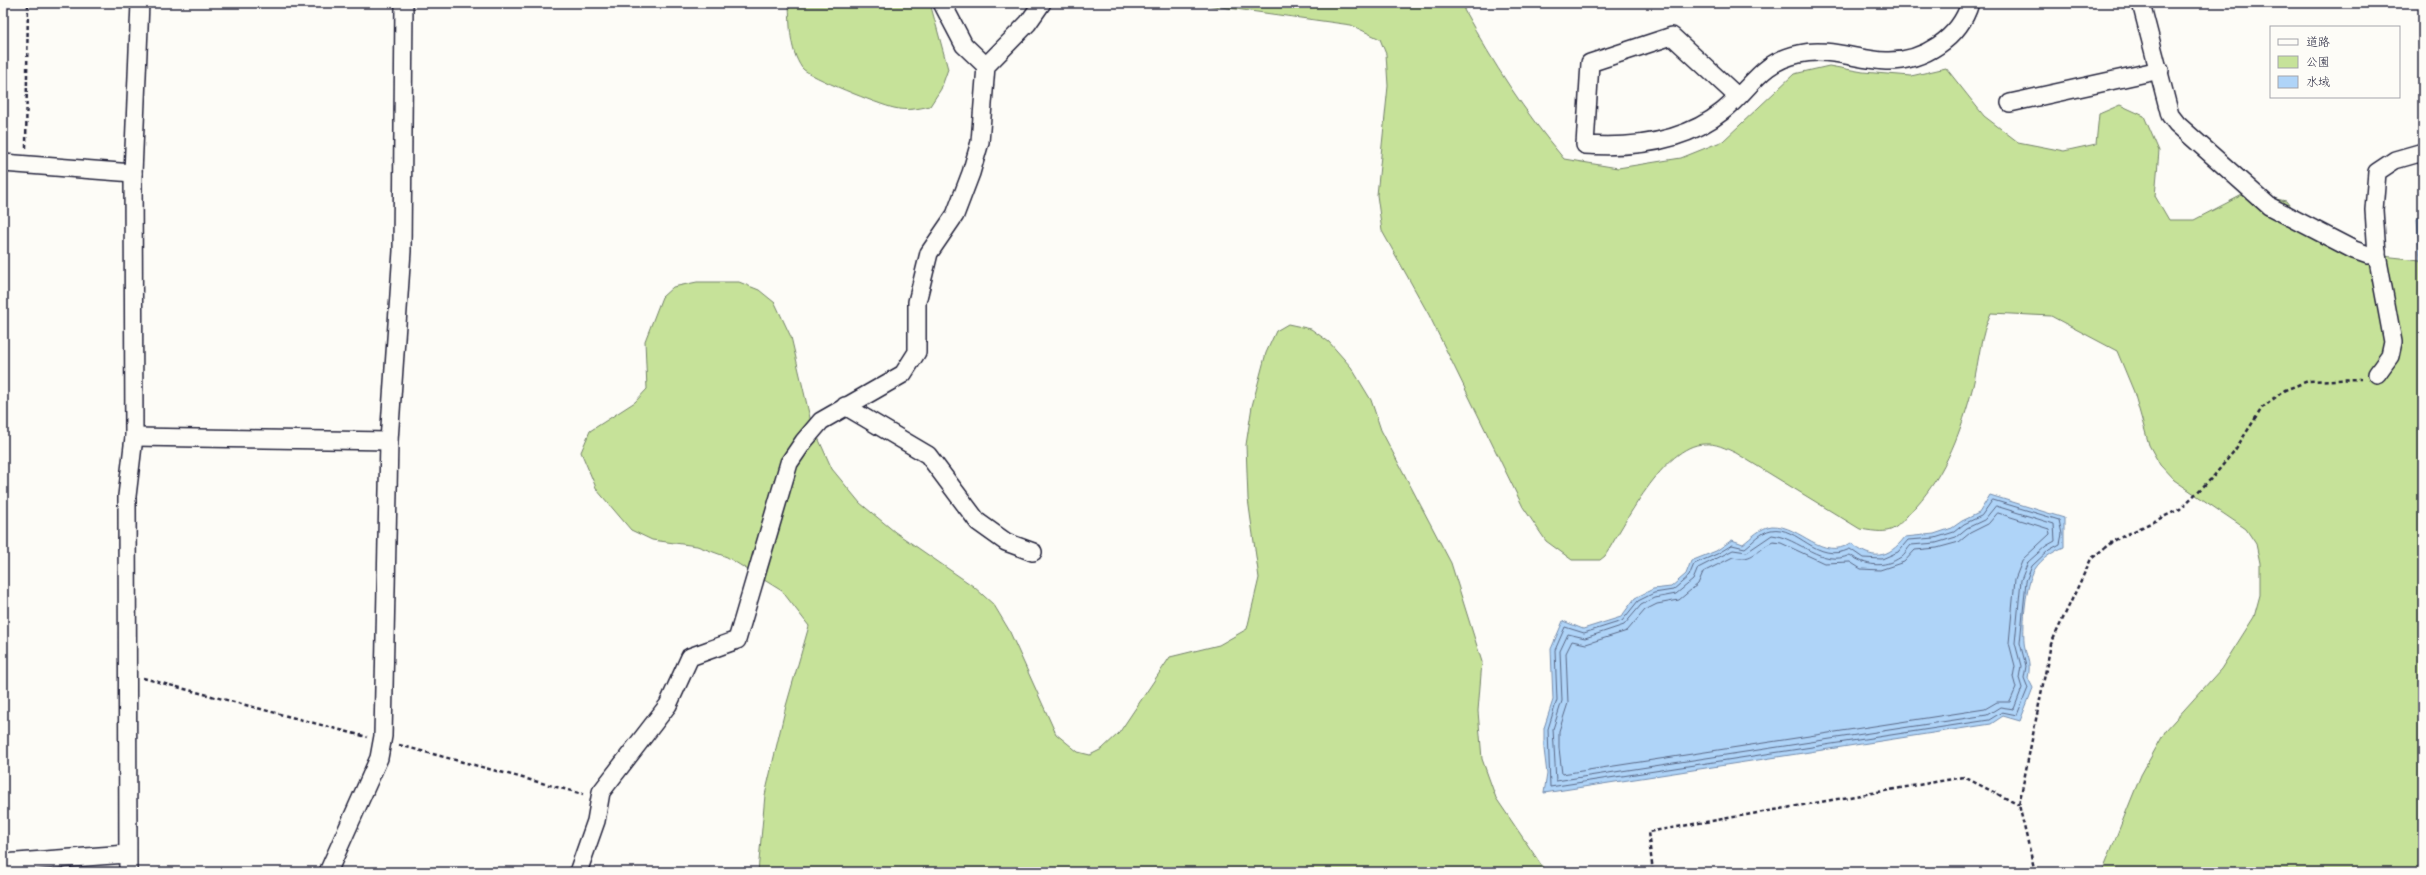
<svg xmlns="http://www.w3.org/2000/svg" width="2426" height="875" viewBox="0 0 2426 875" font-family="'Patrick Hand','Klee One',sans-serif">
<rect width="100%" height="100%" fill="#fdfcf7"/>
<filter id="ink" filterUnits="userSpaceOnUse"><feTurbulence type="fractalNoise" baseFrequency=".025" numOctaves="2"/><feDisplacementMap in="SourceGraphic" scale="8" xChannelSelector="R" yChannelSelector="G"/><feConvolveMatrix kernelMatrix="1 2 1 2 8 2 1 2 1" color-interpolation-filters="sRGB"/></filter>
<g filter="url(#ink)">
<g fill="#c6e299" stroke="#74826a">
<path d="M789 3H930L948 69 941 89 930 106C917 109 907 111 894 108 880 105 809 77 802 68 789 49 790 25 789 3Z"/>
<path d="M1192 3H1466L1464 10C1495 66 1523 110 1564 159L1618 168 1681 158 1723 141 1794 74 1829 66 1863 72 1911 76 1946 68 1984 116 2018 142 2064 151 2096 144 2099 114 2120 105 2144 116 2159 151 2155 196 2169 220H2194L2246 193 2286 201 2306 227 2354 253 2420 260 2423 267V872H2102L2141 775 2166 730 2221 669 2254 617 2260 595V563L2256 544 2246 529 2174 480 2160 465 2149 445 2134 392 2117 351 2051 316 1991 313C1980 336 1979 361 1973 386 1962 429 1946 473 1916 506 1893 531 1895 535 1860 529L1736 453C1725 448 1716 443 1704 444 1664 445 1624 525 1605 556L1600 560H1572L1546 541 1523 507 1429 315 1382 231 1377 195 1388 86 1386 54 1380 39 1351 25Z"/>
<polygon points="697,282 739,282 759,290 775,303 791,337 811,422 832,469 860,503 895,532 973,586 994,605 1009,630 1056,734 1078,752 1090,755 1102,749 1119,733 1170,657 1219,645 1247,629 1259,578 1248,499 1246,445 1252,406 1266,353 1276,331 1288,324 1311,329 1329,342 1351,367 1371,400 1381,430 1451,563 1482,662 1478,711 1482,759 1496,798 1546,872 758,872 765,795 786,706 809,626 782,591 727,557 697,546 652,540 631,530 597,490 581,452 590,431 635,402 647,389 645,341 662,297 673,287"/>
</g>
<g fill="#afd4f8" stroke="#778dac">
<polygon points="2423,213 2423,267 2420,260 2417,219"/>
<path d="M1990 495 2064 518V547C2053 552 2042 558 2035 569 2025 584 2023 623 2024 642 2025 657 2032 660 2028 678L2033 688 2020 721 2003 716 1991 724 1544 793 1547 774 1544 749V728L1553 700 1551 649 1563 621 1583 629 1621 617 1635 598 1653 589 1671 587 1686 574 1691 561 1716 551 1732 540 1743 544C1751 538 1761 527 1772 526 1801 525 1822 562 1851 543 1872 561 1888 559 1905 537L1934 534 1952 528 1962 521 1979 513Z"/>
</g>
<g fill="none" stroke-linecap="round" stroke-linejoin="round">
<g stroke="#5a6987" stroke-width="1">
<path d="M1993 500 2059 520 2062 534 2060 544 2049 550 2032 566 2026 581 2020 643 2026 666 2024 678 2028 688 2017 715 2002 712 1989 720 1550 787 1548 729 1557 700 1555 650 1565 627 1584 633 1622 621 1638 601 1654 593 1673 590 1689 576 1694 564 1717 554 1732 545 1745 548C1753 542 1761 532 1771 530 1798 525 1816 565 1850 549L1863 558 1882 559 1898 552 1908 540 1935 538 1954 532 1964 524 1981 516Z"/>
<path d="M1996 506 2054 524 2055 541 2046 546 2028 562 2021 580 2015 643 2021 666 2019 678 2022 688 2014 709 2000 707 1987 715 1556 781 1553 729 1562 701 1560 651 1568 634 1585 638 1624 625 1641 605 1655 598 1676 594 1693 580 1698 568 1733 550 1747 552 1772 535C1799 538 1822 568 1850 555 1866 566 1883 569 1901 557 1905 554 1908 548 1911 545L1936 543 1956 537 1967 528 1984 520Z"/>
<path d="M1998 513 2049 529 2050 534 2023 559 2015 579 2009 643 2015 666 2013 677 2016 688 2010 702H1997L1985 709 1562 774 1559 748V731L1568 703 1566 653 1572 641 1586 644 1627 631 1645 610 1657 604 1679 600 1698 584 1703 572 1733 557C1754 562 1756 549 1773 542L1781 543 1824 563 1850 562 1861 569 1880 570 1904 562 1915 550 1937 548 1959 542 1970 533 1988 524Z"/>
</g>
<g stroke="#22223b" stroke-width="20">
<g id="street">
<polyline points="942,3 964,45 986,66"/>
<polyline points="2141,3 2170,115 2177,124 2269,206 2354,250 2368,255 2377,252"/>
<path d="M1738 97 1672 36 1590 63 1585 145C1632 148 1685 142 1723 111 1751 89 1760 62 1799 54 1828 47 1857 60 1886 61 1923 62 1960 38 1970 3"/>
<polyline points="2010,103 2160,70"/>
<polyline points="3,163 133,173"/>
<polyline points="2377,374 2390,356 2393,342 2377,255 2374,210 2377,172 2395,160 2423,152"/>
<polyline points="845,406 928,455 978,522 1006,542 1033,552"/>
<polyline points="134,437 389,441"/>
<polyline points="3,863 127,854"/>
<polyline points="128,872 127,496 134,437 133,173 140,3"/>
<polyline points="328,872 379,758 383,736 389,441 402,251 404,3"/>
<polyline points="578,872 596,821 601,792 668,705 690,657 737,640 789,463 804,441 821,421 903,374 917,352 917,302 929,253 955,215 971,173 980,142 986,66 1028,23 1042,3"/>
</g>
</g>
<g stroke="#22223b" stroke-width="2.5" stroke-dasharray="4 3" stroke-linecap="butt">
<polyline points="26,148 28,3"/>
<polyline points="143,678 367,737"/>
<polyline points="399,745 583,794"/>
<polyline points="1653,872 1648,832 1964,777 2019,805"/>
<polyline points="2035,872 2019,805 2051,644 2091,559 2113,541 2180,509 2213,477 2235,450 2262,408 2285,390 2308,381 2361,379"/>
</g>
<use href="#street" stroke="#fdfcf7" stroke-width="17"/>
</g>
</g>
<rect width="2426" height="875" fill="none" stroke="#fdfcf7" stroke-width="16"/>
<rect x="8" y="8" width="2410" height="859" fill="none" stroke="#22223b" stroke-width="1.5" filter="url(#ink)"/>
<rect x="2270" y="26" width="130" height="72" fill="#fdfcf7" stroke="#a5a5ac"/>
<rect x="2278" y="39" width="20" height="6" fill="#fdfcf7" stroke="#a5a5ac"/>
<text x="2306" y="46" font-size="12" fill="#22223b">道路</text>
<rect x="2278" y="56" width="20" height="12" fill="#c6e299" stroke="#a5a5ac"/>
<text x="2306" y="66" font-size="12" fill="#22223b">公園</text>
<rect x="2278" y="76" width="20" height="12" fill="#afd4f8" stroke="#a5a5ac"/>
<text x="2306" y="86" font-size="12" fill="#22223b">水域</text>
</svg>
